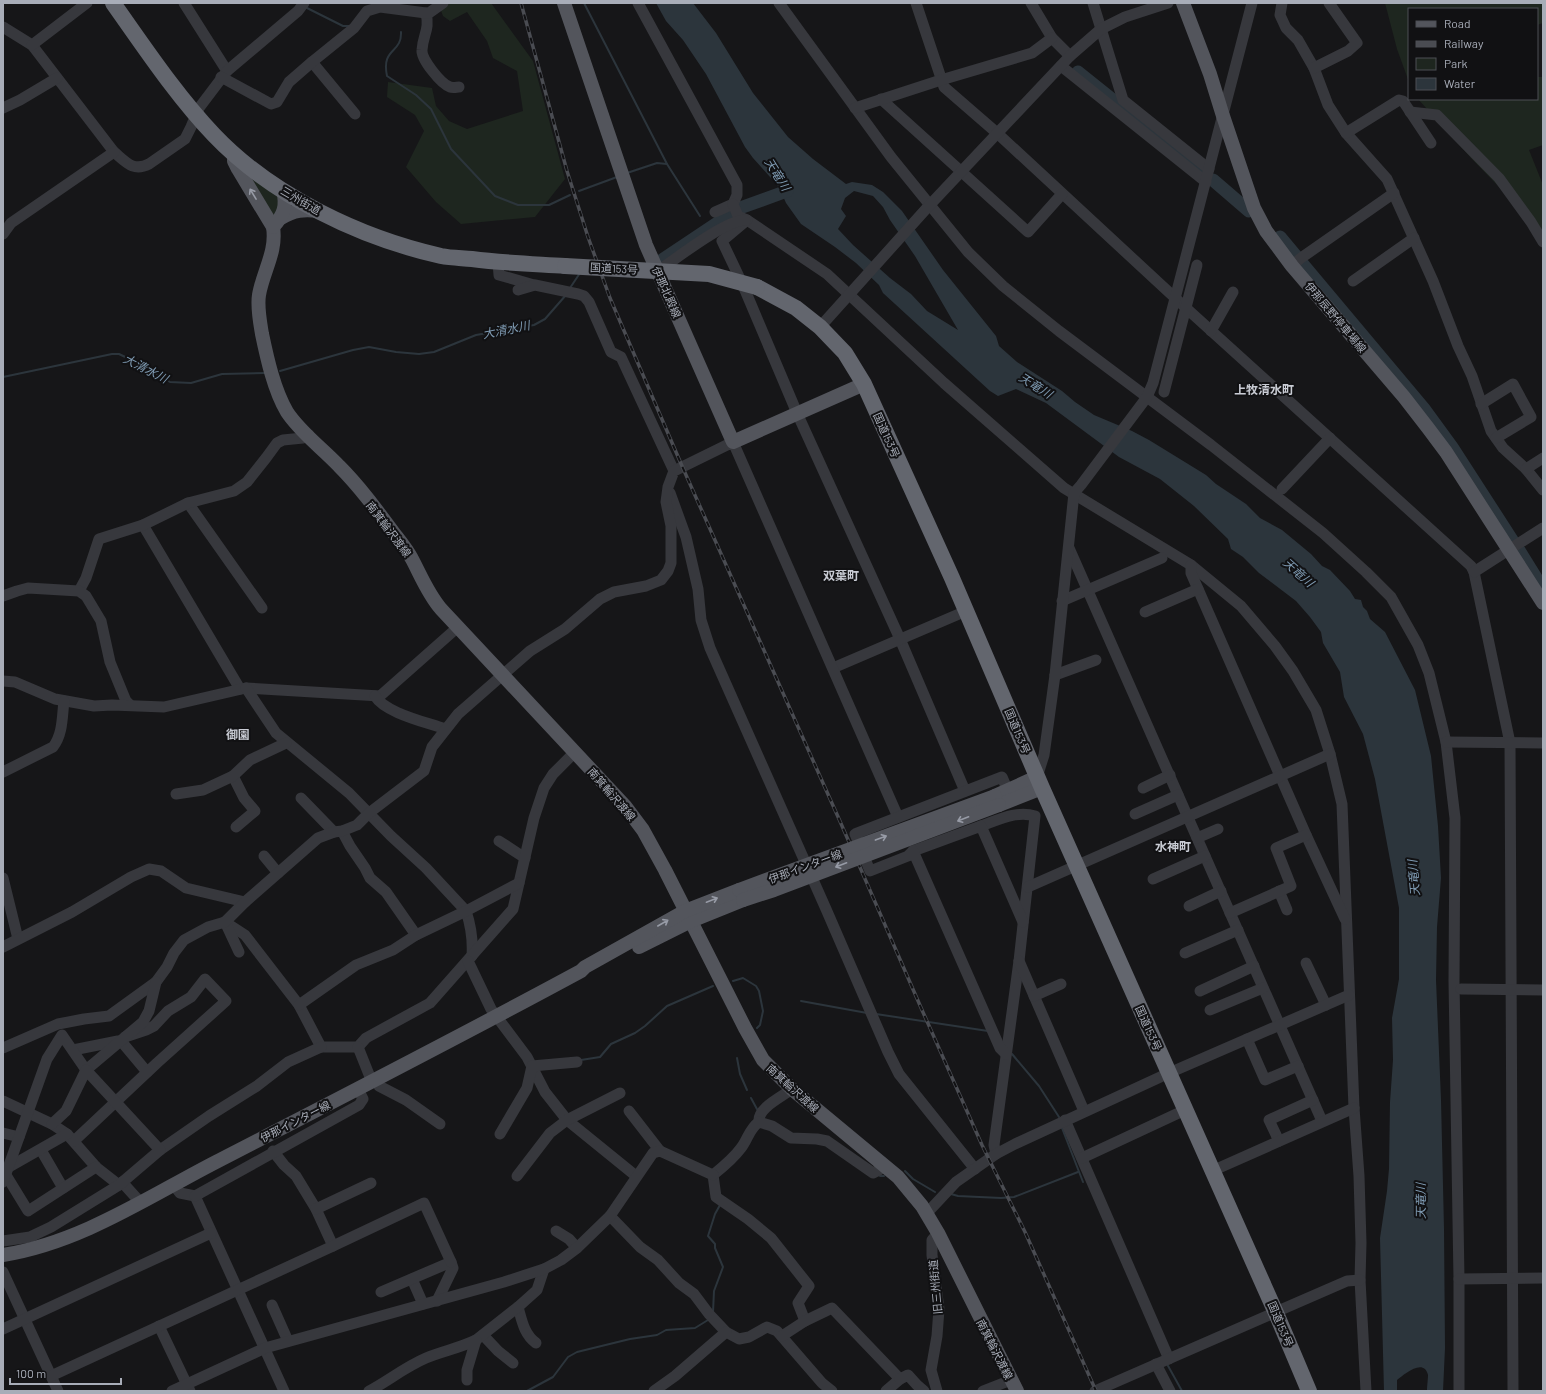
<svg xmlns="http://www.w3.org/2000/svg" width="1546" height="1394" viewBox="0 0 1546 1394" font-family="Barlow,'Noto Sans JP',sans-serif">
<rect width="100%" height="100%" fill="#161618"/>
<g fill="#1e261f">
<polygon points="438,3 491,3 533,61 565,179 535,217 461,224 436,202 406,167 424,131 415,115 387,97 388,82 432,88 436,106 449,121 467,129 523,111 517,71 493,58 487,41 467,12 450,21 443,16"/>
<polygon points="1385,3 1543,3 1543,23 1537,25 1537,9 1409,9 1409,82 1397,49"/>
<polygon points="1537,77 1543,77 1543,145 1529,150 1543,185 1543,240 1500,188 1471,158 1418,99 1537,99"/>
<polygon points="244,170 277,194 280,200 275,218"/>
</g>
<path fill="#2c353c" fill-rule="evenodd" d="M656 3H693L716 33 753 93 788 137 813 159 846 184 852 182 872 185 883 192 902 211 943 270 996 336 999 346 1017 362 1062 391 1075 402 1094 415 1132 431 1149 440 1206 475 1216 484 1246 504 1260 518 1282 530 1311 554 1322 566 1330 570 1350 591 1355 599 1361 600 1363 607 1367 611 1370 619 1385 632 1415 690 1431 756 1438 826 1441 878 1437 927 1436 980 1441 1100 1444 1229 1445 1348 1443 1391H1427C1427 1386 1428 1379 1428 1375 1424 1357 1403 1375 1397 1380V1391H1384L1380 1238 1387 1191 1389 1169 1390 1102 1393 1060 1392 1018 1399 979V908L1375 779 1363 734 1344 697 1340 672 1323 643 1321 632 1310 617 1296 601 1259 573 1243 557 1231 549 1228 539 1194 506 1160 479 1119 457 1046 403 1016 389 998 396 990 391 883 293 879 285 856 263 835 247 801 224 786 203 779 187 753 158 745 147 706 74 683 40 666 21ZM854 191 873 196 883 207 890 220 915 256 958 330 927 311 911 294 890 278 853 245 838 229 846 216 841 209 845 198Z"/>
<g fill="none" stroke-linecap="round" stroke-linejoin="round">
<g stroke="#2c353c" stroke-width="2">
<polyline points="584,3 667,164"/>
<polyline points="305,7 343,26 350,26"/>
<path d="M401 32C402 54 381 47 387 76L416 95 431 109 451 149 495 196 518 205H549L570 195"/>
<polyline points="627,173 657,163 667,164 700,216"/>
<polyline points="579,191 617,177"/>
<polyline points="707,225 708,228"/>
<polyline points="570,288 580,273"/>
<polyline points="280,371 353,350 369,347 396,352 419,354 434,352 476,335 534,325 545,319 566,295"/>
<polyline points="3,377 112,354 119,354 140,364 170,382 191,383 222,374 265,373"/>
<polyline points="733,981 743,978 756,986 759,991 763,1011 760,1025 757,1028"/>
<polyline points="801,1001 867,1013"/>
<polyline points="876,1014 988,1031"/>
<polyline points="1012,1054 1039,1086 1059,1117"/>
<polyline points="737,1058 740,1074 747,1090"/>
<polyline points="581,1060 600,1057 611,1044 635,1033 645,1026 667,1006 713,986"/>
<polyline points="751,1098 758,1111"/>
<polyline points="1062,1128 1083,1182"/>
<polyline points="905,1171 913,1179 935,1192"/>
<polyline points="880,1176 884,1176"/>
<polyline points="951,1194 958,1196 1001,1198 1014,1197 1078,1172"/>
<polyline points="713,1312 714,1291 723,1267 715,1248 715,1244 708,1236 715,1214 720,1205"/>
<polyline points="1167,1364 1182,1391"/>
<polyline points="527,1391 553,1377 568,1357 577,1352 630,1339 657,1335 666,1330 695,1328 708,1320"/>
</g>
<g stroke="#2c353c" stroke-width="13">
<polyline points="1078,72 1203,172"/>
<polyline points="1213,180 1249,211"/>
<polyline points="1280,237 1425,410 1452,447 1514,543"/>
<polyline points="659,262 740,208 787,191"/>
<polyline points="1517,547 1543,589"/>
</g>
<g stroke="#37383d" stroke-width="11">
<polyline points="638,3 737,185 737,195 733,204 715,212"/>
<polyline points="779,3 891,157 968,252 1003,286 1059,331 1211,445 1323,533 1366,572 1391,597 1418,645 1429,673 1446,742 1455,818 1454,981 1459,1279 1459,1391"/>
<polyline points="916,3 944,87 997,133 1186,308 1471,566 1474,572 1510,743 1513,1391"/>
<polyline points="1031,3 1052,38 1070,56"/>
<polyline points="1093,3 1123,100 1209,169"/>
<polyline points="1282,3 1280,15 1286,28 1298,40 1314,68 1328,105 1346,133 1387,179 1433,281 1458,346 1472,376 1491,431 1503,448 1526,469 1543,490"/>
<path d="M426 13C430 30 423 34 422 50 421 59 441 84 450 87 453 88 457 87 459 87"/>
<path d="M3 27 32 45 114 152C126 162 133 172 149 164L185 139 191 127 199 108 227 71 184 3"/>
<polyline points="32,45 87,3"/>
<polyline points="312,62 355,114"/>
<polyline points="1061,66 1206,182"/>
<polyline points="1314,68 1348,51 1357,43 1329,3"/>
<polyline points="227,71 298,11 304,3"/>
<polyline points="221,77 271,104 277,102 289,82 312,62 354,28 367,11 380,7 426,13 429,13 443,3"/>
<polyline points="881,99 1028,232 1062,194"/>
<polyline points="3,108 20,100 57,78"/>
<polyline points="855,108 941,80 1032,53 1052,38"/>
<polyline points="1410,112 1437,115 1499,178 1531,222 1543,242"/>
<polyline points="1346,133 1399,100 1403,101 1431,143"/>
<polyline points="733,204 738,216 747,220 827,274 944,383 1064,488 1191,565 1241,606 1275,646 1293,671 1316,710 1330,754 1342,804 1354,1108 1359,1176 1361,1243 1360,1280 1366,1391"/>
<polyline points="747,220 722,241 742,283 797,413 900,639 965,791"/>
<polyline points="3,234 11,223 114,152"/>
<polyline points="498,262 499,275 534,285"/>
<polyline points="1292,266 1301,258 1394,193"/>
<path d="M658 271C677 258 724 221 745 220"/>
<polyline points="1353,281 1414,238"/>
<polyline points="518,290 535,285 578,294 584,296 589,302 611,352 621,357 674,471"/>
<polyline points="820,327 926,209 1070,56 1101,29 1125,17 1168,3"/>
<polyline points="1211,331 1233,292"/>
<polyline points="1164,392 1197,265"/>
<polyline points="1481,404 1513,384 1531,417 1496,438"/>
<polyline points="1526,469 1543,458"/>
<polyline points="1282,489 1330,438"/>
<polyline points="670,493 686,537 698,589 701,620 710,648 826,909 888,1052 899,1074 975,1169"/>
<polyline points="188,503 262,608"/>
<polyline points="143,525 240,689"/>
<polyline points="1069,548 1322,1121"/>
<polyline points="1191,565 1191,573 1198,589 1306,835 1345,919"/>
<polyline points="1474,572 1543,528"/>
<polyline points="79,591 86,578 99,539 143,525 188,503 234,491 247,482 266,458 277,443 283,440 303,438 309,435"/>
<polyline points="3,596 17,591 28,588 79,591 86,596 101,621 110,662 126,701 130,705"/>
<polyline points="1062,601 1162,558"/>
<polyline points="1145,612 1198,589"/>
<polyline points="833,668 966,611"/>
<polyline points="1055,675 1096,660"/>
<polyline points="3,681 15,682 55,699 94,706 112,705 164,707 246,688 380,696 458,627"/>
<path d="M246 688 276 733 349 793 391 836 426 868 466 911C471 926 473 941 472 956"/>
<path d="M375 696C385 713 426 722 445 729"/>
<polyline points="1446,742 1543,743"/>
<path d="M3 772 53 747C63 734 62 717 64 701"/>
<polyline points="233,776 244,798 255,811 236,827"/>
<polyline points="1037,777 1044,755 1055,675 1074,493 1081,485 1147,397 1153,383 1252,3"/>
<polyline points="1143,788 1170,775"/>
<polyline points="176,794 203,790 233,776 250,760 286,743"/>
<polyline points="301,798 334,832"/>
<polyline points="1135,814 1178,795"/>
<path d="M981 826C998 820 1017 810 1035 816L1019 961 994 1145 996 1154"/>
<polyline points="342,831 350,846 365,868 370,878 386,892 416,935"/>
<polyline points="1197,838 1218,829"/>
<polyline points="499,841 525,858"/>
<polyline points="913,851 981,826 1023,922"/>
<polyline points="264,856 278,873"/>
<polyline points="3,878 18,939"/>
<polyline points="1153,879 1205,856"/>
<polyline points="1028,887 1330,754"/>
<polyline points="1279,891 1287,910"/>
<polyline points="1189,906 1221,891"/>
<polyline points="1230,913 1291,886 1276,848 1306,835"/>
<polyline points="225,922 245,935 299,1005 321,1047 358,1047 366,1038 430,1003 513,909 534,818 544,788 553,774 575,752"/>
<polyline points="225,922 239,952"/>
<polyline points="3,947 72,912 131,877 149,869 161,871 186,888 245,902"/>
<polyline points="1185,953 1238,930"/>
<polyline points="468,961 491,1009 527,1057 545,1092 567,1120 636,1176"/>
<polyline points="1019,961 1084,1111"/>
<polyline points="1306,963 1326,1005"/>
<polyline points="1461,989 1543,990"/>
<polyline points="1200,991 1254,966"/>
<polyline points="1034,996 1061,984"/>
<polyline points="299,1005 356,965 393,950 416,935 466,911 519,883"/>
<polyline points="1210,1010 1263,988"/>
<polyline points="1247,1039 1265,1080 1298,1066"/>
<polyline points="121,1041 147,1072"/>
<polyline points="358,1047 372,1082"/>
<polyline points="3,1048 58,1024 84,1019 109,1016 156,982 167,967 174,953 184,940 208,927 225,922 245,902 318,838 334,832 342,831 357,825 369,813 424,771 432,747 458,714 530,651 565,629 600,599 614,592 646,586 661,580 668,571 671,563 671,526 666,502 668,487 674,471 733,442 898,817"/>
<polyline points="73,1050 118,1041"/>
<polyline points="1006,1054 1000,1048 913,851 908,856 870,871 855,834 1002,777 1008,791"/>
<polyline points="379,1086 406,1100 440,1124"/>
<polyline points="3,1101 52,1124 67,1134 96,1167 119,1185"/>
<polyline points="629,1111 660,1151"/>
<polyline points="1065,1120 1169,1359"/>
<path d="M759 1122C757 1108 782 1097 792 1089"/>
<polyline points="3,1133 19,1137"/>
<polyline points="500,1134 527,1088 532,1066 577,1062"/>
<polyline points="74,1141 157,1063 226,1001 205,979 191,997 168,1011 154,1026 146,1030 125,1037"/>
<polyline points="1279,1141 1269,1120 1313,1100"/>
<polyline points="41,1150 63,1188"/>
<polyline points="160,1150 209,1116 257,1086 288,1062 321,1047"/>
<polyline points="273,1151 284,1165 296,1176 316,1209 333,1246"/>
<polyline points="1082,1158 1185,1110"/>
<polyline points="9,1167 67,1134"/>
<polyline points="1212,1171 1354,1108"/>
<polyline points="6,1175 28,1211 96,1167"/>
<path d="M713 1175C723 1167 733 1159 741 1148 748 1139 749 1129 759 1122L772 1126 791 1138 817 1139 827 1141 873 1173 879 1170 883 1165"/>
<polyline points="713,1175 716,1197 748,1219 771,1238 809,1286 798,1303 805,1321"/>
<polyline points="517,1176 550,1133 567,1120 620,1093"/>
<polyline points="3,1182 47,1059 62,1035 86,1070 143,1022 149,1011 156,982"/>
<polyline points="122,1182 140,1202"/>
<polyline points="173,1184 180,1193 195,1196 284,1391"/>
<polyline points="195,1196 359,1105 363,1099 358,1089"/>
<polyline points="316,1209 371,1183"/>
<polyline points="927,1213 956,1182 996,1154 1015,1144 1169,1073 1349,995"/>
<polyline points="610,1216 640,1247 658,1260 679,1283 694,1294 709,1314 726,1332 739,1339 749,1337 767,1327 777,1331 822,1383 832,1391"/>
<polyline points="556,1231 569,1239 577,1248"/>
<polyline points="3,1241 30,1237 51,1227 119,1185 160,1150 86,1070 66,1111 52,1124"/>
<polyline points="3,1272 58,1391"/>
<polyline points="412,1279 423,1304"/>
<polyline points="1459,1279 1543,1278"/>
<polyline points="381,1292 451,1262 453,1268 437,1301"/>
<polyline points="272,1305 288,1341"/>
<path d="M518 1307C522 1321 524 1334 536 1343"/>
<polyline points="159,1326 190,1391"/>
<polyline points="3,1329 211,1233"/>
<polyline points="483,1335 498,1351 513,1363"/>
<polyline points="782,1336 805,1321 832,1308 900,1379 886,1391"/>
<polyline points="476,1340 518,1307 537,1290 544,1269"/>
<polyline points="1156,1364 1170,1391"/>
<polyline points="51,1376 333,1246 424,1203 451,1262"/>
<polyline points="900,1379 908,1375 917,1385 924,1391"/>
<polyline points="172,1391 265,1348 504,1282 544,1269 561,1260 577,1248 610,1216 653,1153 660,1151 713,1175"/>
<path d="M369 1391C388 1381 405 1367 426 1358 442 1351 460 1348 476 1340L467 1370V1380"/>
<polyline points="654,1391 675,1376 726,1332"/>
<polyline points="937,1391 931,1370 937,1336 939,1309 932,1255 932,1240 938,1233"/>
<polyline points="983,1391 1011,1380"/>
<polyline points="1095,1391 1347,1281 1360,1280"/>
</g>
<g stroke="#53555c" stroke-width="14">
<polyline points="564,3 646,245 733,442 864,384"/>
<polyline points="1183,3 1210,74 1223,116 1254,208 1266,231 1292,266 1404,397 1428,428 1446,452 1543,603"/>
<path d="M234 154V161L238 169 273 227C277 252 263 271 259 295 257 307 260 322 262 334 267 358 274 390 287 412 300 432 322 448 339 466 359 486 376 509 393 532 400 541 407 549 412 559 421 576 428 594 441 609L625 806 643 830 665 870 745 1028 763 1060 792 1089 898 1177 922 1206 938 1233 1017 1391"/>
<path d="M281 218C294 210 304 209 319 211"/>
<path d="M273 227C284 215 287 206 283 190"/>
<polyline points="995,796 1037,777"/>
<polyline points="999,805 1042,788"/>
<polyline points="639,947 691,921 743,900"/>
<path d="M3 1255C80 1243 148 1197 216 1162 338 1099 461 1036 581 971L585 967 685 911 739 890"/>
</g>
<g stroke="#63666e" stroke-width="16">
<path d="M113 3C145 48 176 95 214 135 272 196 361 238 441 256 451 258 462 258 472 259 503 263 534 264 565 266"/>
<polyline points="757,287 796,308 820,327 845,353 864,384 952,578 1042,788 1276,1313 1309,1391"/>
</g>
<g stroke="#4a4c52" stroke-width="3.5">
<polyline id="rail" points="521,3 567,171 588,237 610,298 682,466 839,819 922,1010 982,1145 1025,1232 1096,1391"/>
</g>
<use href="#rail" stroke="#111113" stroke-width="2" stroke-dasharray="6" stroke-linecap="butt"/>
<g stroke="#53555c" stroke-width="14">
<polyline points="739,890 995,796"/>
<polyline points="743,900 774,890 999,805"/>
</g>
<polyline stroke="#63666e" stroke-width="16" points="565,266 709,274 757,287"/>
</g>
<defs><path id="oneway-shaft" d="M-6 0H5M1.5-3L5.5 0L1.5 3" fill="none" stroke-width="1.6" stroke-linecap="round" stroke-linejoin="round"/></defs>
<g stroke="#979ba6">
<use href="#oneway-shaft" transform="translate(253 194) rotate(-121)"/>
<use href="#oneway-shaft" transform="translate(963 819) rotate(159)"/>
<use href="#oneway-shaft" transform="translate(881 838) rotate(-20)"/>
<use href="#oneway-shaft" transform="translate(841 865) rotate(159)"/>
<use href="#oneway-shaft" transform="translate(712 900) rotate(-21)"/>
<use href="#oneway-shaft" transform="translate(663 923) rotate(-30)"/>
</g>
<g text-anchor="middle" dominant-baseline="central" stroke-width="4" stroke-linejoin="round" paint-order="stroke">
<g font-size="11" fill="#a8adb8" stroke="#111113">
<text transform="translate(301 200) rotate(30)">三州街道</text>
<text transform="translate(614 268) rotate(3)">国道153号</text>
<text transform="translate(667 292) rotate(66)">伊那北殿線</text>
<text transform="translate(1336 317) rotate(50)">伊那辰野停車場線</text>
<text transform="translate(887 435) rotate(66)">国道153号</text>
<text transform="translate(389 529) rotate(53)">南箕輪沢渡線</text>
<text transform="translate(1018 731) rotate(67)">国道153号</text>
<text transform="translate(612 794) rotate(49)">南箕輪沢渡線</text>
<text transform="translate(805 866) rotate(-20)">伊那インター線</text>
<text transform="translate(1149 1028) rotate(66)">国道153号</text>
<text transform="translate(793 1088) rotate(42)">南箕輪沢渡線</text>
<text transform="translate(295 1121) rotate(-27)">伊那インター線</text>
<text transform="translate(935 1287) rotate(-95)">旧三州街道</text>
<text transform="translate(1281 1324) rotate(67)">国道153号</text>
<text transform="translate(995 1349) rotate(63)">南箕輪沢渡線</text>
</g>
<g font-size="12" font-style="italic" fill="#7f9bb3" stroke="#111113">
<text transform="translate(778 174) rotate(58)">天竜川</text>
<text transform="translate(506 329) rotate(-11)">大清水川</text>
<text transform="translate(146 368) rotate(27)">大清水川</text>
<text transform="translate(1036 385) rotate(32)">天竜川</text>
<text transform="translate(1299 572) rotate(42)">天竜川</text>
<text transform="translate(1413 878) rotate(-95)">天竜川</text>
<text transform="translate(1420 1201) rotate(-90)">天竜川</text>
</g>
<g font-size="12" font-weight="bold" fill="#c9ccd4" stroke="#111113">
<text x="1264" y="389">上牧清水町</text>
<text x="841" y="575">双葉町</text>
<text x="238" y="734">御園</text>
<text x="1173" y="846">水神町</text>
</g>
</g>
<rect width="1546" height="1394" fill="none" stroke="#a8adb8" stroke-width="8"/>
<rect x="1408" y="8" width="130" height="92" fill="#111113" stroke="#4d4f55"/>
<rect x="1416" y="21" width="20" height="6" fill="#53555c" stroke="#4d4f55"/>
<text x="1444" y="28" font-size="12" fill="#a8adb8">Road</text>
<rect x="1416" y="41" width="20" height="6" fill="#4a4c52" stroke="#4d4f55"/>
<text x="1444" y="48" font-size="12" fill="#a8adb8">Railway</text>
<rect x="1416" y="58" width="20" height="12" fill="#1e261f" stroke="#4d4f55"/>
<text x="1444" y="68" font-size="12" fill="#a8adb8">Park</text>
<rect x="1416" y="78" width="20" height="12" fill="#2c353c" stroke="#4d4f55"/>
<text x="1444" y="88" font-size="12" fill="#a8adb8">Water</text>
<path d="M10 1378v6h111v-6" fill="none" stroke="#a8adb8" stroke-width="2"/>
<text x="16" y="1378" font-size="12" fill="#a8adb8" stroke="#111113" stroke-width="3" paint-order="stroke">100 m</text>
</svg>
